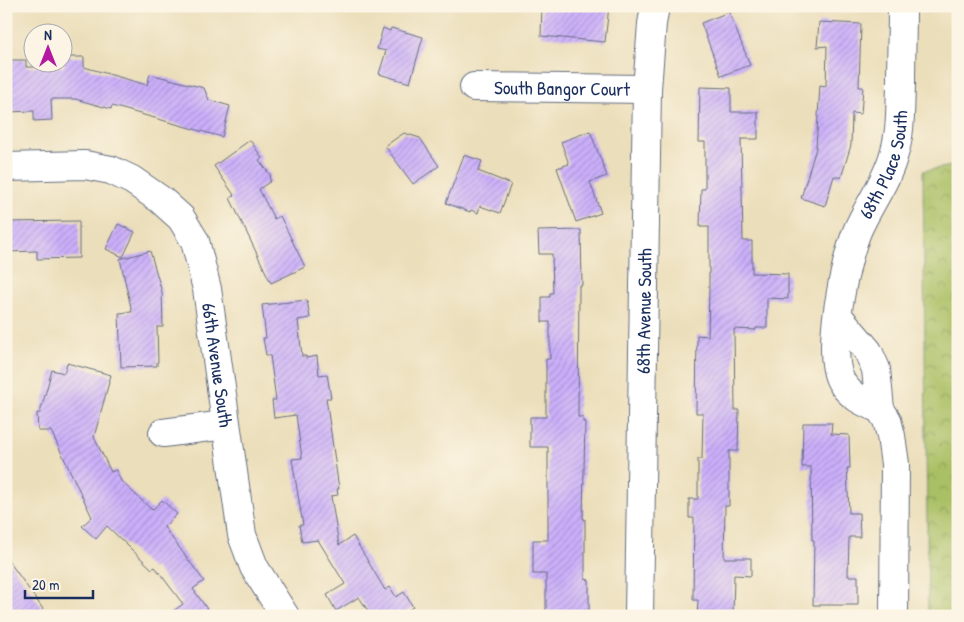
<svg xmlns="http://www.w3.org/2000/svg" width="964" height="622" viewBox="0 0 964 622" font-family="'Patrick Hand',sans-serif">
<defs>
<pattern id="park-crowns" width="20" height="18" patternUnits="userSpaceOnUse" patternTransform="scale(1.25)"><rect width="20" height="18" fill="#aac065"/><path d="M2 6a3 3 0 1 1 6 0M12 15a3 3 0 1 1 6 0" fill="none" stroke="#8a9c56"/></pattern>
<pattern id="building-hatch" width="6" height="6" patternUnits="userSpaceOnUse" patternTransform="scale(1.25)"><rect width="6" height="6" fill="#ccb0fb"/><path d="M-1 1l2-2M0 6l6-6M5 7l2-2" fill="none" stroke="#a590ce"/></pattern>
</defs>
<rect width="100%" height="100%" fill="#fcf5e5"/>
<filter id="ink" filterUnits="userSpaceOnUse"><feTurbulence type="fractalNoise" baseFrequency=".02" numOctaves="2"/><feDisplacementMap in="SourceGraphic" scale="10" xChannelSelector="R" yChannelSelector="G"/><feConvolveMatrix kernelMatrix="1 2 1 2 8 2 1 2 1" color-interpolation-filters="sRGB"/></filter>
<filter id="wash" filterUnits="userSpaceOnUse"><feTurbulence type="fractalNoise" baseFrequency=".0096" numOctaves="4" result="noise"/><feDisplacementMap in="SourceGraphic" scale="20" xChannelSelector="R" yChannelSelector="G"/><feGaussianBlur stdDeviation="1.12" result="paint"/><feColorMatrix in="noise" values="0 0 0 0 0 0 0 0 0 0 0 0 0 0 0 0 0 1.4 0 .05"/><feComposite in="paint" operator="in"/></filter>
<g filter="url(#wash)">
<rect width="100%" height="100%" fill="#ebdeba"/>
<polygon fill="url(#park-crowns)" stroke="#627862" points="958,165 958,616 928,616 923,171"/>
<g id="blocks">
<g fill="url(#building-hatch)">
<polygon points="542,6 609,6 605,42 541,36"/>
<polygon points="729,12 750,65 721,76 701,23"/>
<polygon points="819,22 861,24 859,87 863,87 861,114 852,113 851,145 841,178 834,176 825,206 801,198 816,148 820,85 826,86 827,46 817,47"/>
<polygon points="383,28 390,31 391,28 423,37 410,83 379,74 386,51 377,49"/>
<polygon points="64,57 84,57 84,67 147,85 150,74 204,88 209,100 230,106 222,137 112,106 111,109 75,99 51,99 52,120 34,121 34,111 6,112 6,60 26,60 26,67 64,67"/>
<polygon points="700,87 731,88 731,112 758,112 758,139 741,139 743,241 752,241 752,273 788,274 788,299 767,298 767,328 756,328 756,330 734,329 735,410 739,410 738,451 729,451 729,506 725,506 724,558 751,558 751,576 734,575 733,616 697,616 698,600 693,600 694,518 689,518 689,499 698,499 698,459 702,459 703,413 696,413 697,335 708,336 709,289 709,227 700,227 701,189 705,189 705,142 699,142"/>
<polygon points="590,131 607,176 590,182 601,213 576,222 557,168 569,164 561,142"/>
<polygon points="404,133 420,138 439,166 413,184 385,146"/>
<polygon points="250,140 262,158 259,160 271,176 269,178 271,181 259,189 274,219 280,216 284,224 305,267 271,283 230,198 234,195 214,166"/>
<polygon points="464,155 482,161 478,171 511,184 500,213 480,206 478,213 471,210 470,212 446,203"/>
<polygon points="79,221 79,258 37,259 37,251 6,252 6,222"/>
<polygon points="118,224 135,232 123,257 106,249"/>
<polygon points="581,230 582,285 579,285 578,417 583,417 583,422 585,422 583,519 585,519 585,579 589,580 589,616 546,615 546,574 533,574 533,540 548,540 548,447 530,447 530,417 546,417 546,359 550,359 550,322 542,322 542,297 550,297 550,293 553,293 552,254 539,254 538,231"/>
<polygon points="150,251 162,292 163,327 157,327 158,362 157,362 157,366 121,367 119,313 132,312 120,259"/>
<polygon points="307,300 310,318 298,320 302,356 306,356 306,358 317,356 319,375 327,374 331,398 326,398 339,489 337,489 338,495 331,496 339,545 353,536 385,590 390,587 396,597 404,592 413,607 406,612 408,616 367,616 370,614 359,597 336,611 327,595 345,584 318,540 302,542 299,525 303,525 292,459 302,458 296,415 274,418 272,400 276,400 270,355 266,355 263,338 266,338 262,305"/>
<polygon points="67,363 111,375 94,437 111,472 116,470 121,481 152,510 162,500 177,514 164,527 204,581 193,589 212,616 166,616 183,604 155,567 152,569 107,526 96,539 82,526 92,517 51,431 38,431 37,413 40,413 52,370 64,373"/>
<polygon points="803,423 832,423 831,434 849,435 850,468 847,468 849,513 859,513 860,537 849,537 848,576 858,576 858,605 813,605 814,540 812,540 811,467 802,467"/>
<polygon points="6,557 48,616 6,616"/>
</g>
</g>
</g>
<g filter="url(#ink)">
<use href="#blocks" fill-opacity="0" stroke="#646c7e" stroke-width="1"/>
<g fill="none" stroke-linecap="round" stroke-linejoin="round">
<g stroke="#646c7e" stroke-width="30">
<g id="minor">
<path id="s1" d="M474 87 647 89"/>
<path id="s2" d="M6 167 85 165 111 170 132 180 161 200 181 218 195 241 207 289 242 535 254 567 285 616"/>
<polyline points="838,316 868,351 876,369 880,409 887,420 891,436 895,464 894,616"/>
<path id="s3" d="M880 409C865 403 849 396 841 381 825 352 845 259 858 229 869 204 887 181 894 154 901 132 900 109 901 86 901 59 902 33 902 6"/>
<polyline points="163,433 225,425"/>
<path id="s4" d="M639 616 647 89 652 24 655 6"/>
</g>
</g>
<use href="#minor" stroke="#fff" stroke-width="28"/>
</g>
</g>
<g text-anchor="middle" dominant-baseline="central" stroke-width="5" stroke-linejoin="round" paint-order="stroke">
<g font-size="19" fill="#1b2f5e" stroke="#fcf5e5">
<text stroke="none"><textPath href="#s1" startOffset="88">South Bangor Court</textPath></text>
<text stroke="none"><textPath href="#s3" startOffset="275">68th Place South</textPath></text>
<text stroke="none"><textPath href="#s4" startOffset="305">68th Avenue South</textPath></text>
<text stroke="none"><textPath href="#s2" startOffset="344">66th Avenue South</textPath></text>
</g>
</g>
<rect width="964" height="622" fill="none" stroke="#fcf5e5" stroke-width="25"/>
<g transform="translate(48 48)"><circle r="24" fill="#fcf5e5" stroke="#a2a6af"/>
<path d="M0-4L9 19L0 12L-9 19Z" fill="#b5179e"/>
<text y="-8" font-size="14" font-weight="bold" text-anchor="middle" fill="#1b2f5e">N</text>
</g>
<path d="M25 590v8h68v-8" fill="none" stroke="#1b2f5e" stroke-width="2.5"/>
<text x="32" y="590" font-size="15" fill="#1b2f5e" stroke="#fcf5e5" stroke-width="4" paint-order="stroke">20 m</text>
</svg>
